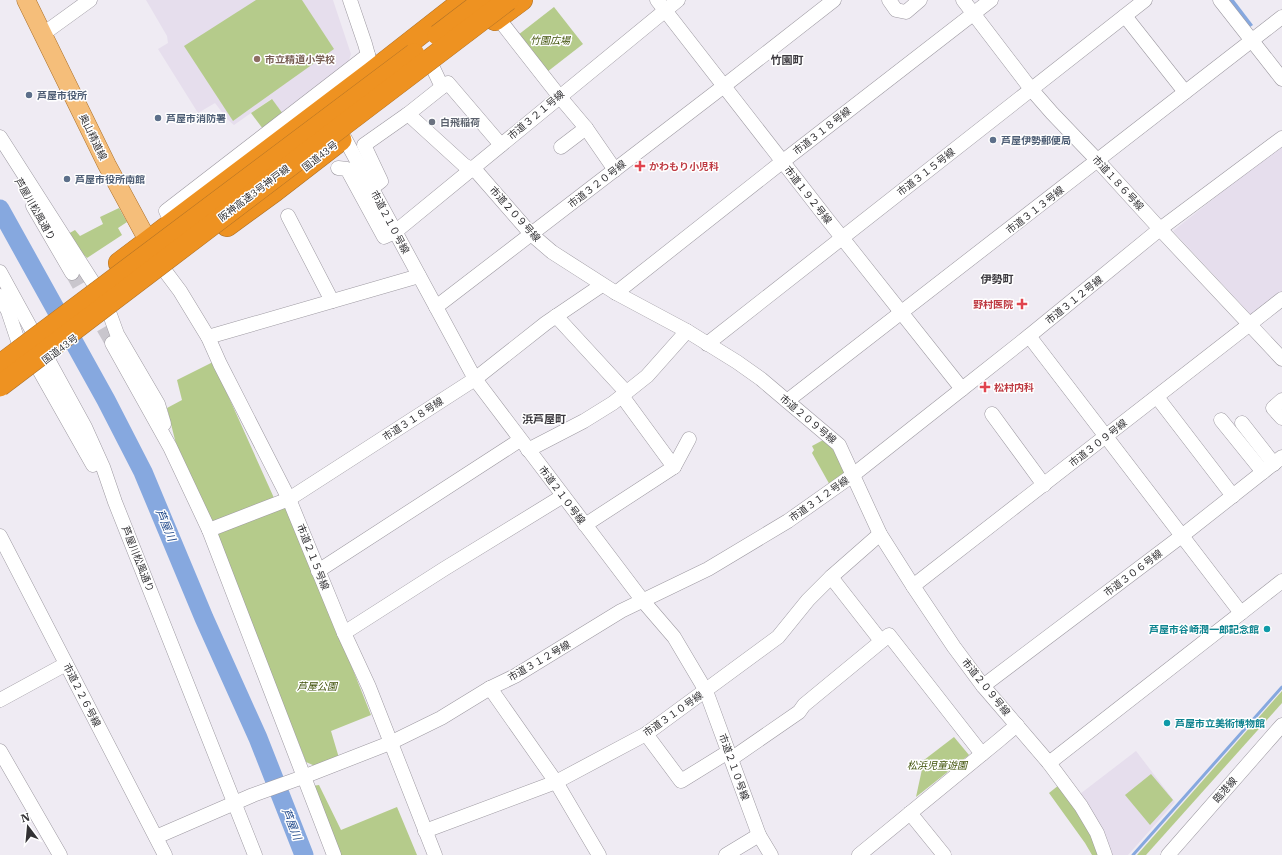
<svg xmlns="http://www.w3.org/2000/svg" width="1282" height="855" viewBox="0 0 1282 855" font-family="'IBM Plex Serif','Noto Sans JP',serif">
<rect width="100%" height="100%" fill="#efebf3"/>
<g fill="#e6deed">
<polygon points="146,0 333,0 351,54 348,63 283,114 271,99 234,125 228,120 215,103 198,113 158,49 168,43 167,36"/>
<polygon points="1282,144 1282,291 1251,315 1173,231"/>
<polygon points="1136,751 1175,802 1128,855 1112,855 1106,836 1088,805 1080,794"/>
</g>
<g fill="#b5cb8b">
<polygon points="256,0 302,0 334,49 233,121 184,46"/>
<polygon points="554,7 583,44 547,72 518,35"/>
<polygon points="272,99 283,114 263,129 251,113"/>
<polygon points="119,208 127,222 118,228 122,235 87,258 70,241 66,235 75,230 80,236 103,224 100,217"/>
<polygon points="213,362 274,498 212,523 177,448 167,408 182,400 177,380"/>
<polygon points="825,439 849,471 831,487 812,453 814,450 812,446"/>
<polygon points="287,504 371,715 331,731 339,758 315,766 306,762 216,533"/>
<polygon points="1282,691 1282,703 1146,855 1137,855"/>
<polygon points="954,737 969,755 916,797 924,760"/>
<polygon points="1151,774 1173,800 1150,825 1125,795"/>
<polygon points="319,785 341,830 397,807 417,855 339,855 312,786"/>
<polygon points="1059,785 1087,822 1100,855 1092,855 1085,843 1049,793"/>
</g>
<polygon fill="#86a8df" points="1229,0 1234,0 1253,25 1250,27"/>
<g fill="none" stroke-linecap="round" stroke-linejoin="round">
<polyline stroke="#86a8df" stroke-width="3" points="1133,855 1282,687"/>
<polyline stroke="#86a8df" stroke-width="19" points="0,209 106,400 143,472 204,618 258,738 304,855"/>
<polyline stroke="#c9c6cd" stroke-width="14" stroke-dasharray="14 7" stroke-linecap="butt" points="72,273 112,343"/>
<g stroke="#9d99a1" stroke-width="15">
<g id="minor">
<polyline points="350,0 365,44 370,62"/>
<polyline points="657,0 828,220 962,389"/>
<polyline points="889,0 896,10 906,12 920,0"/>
<polyline points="963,0 1031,89 1052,113 1098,161 1160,229 1282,359"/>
<polyline points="1220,0 1282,79"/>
<polyline points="1125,16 1185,92"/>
<polyline points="498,18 559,96 586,128 615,170"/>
<polyline points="43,34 90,0"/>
<polyline points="442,87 448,83 501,145"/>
<polyline points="408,114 464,165 477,172 531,234 552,252 616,293 687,331 737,362 761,379 839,445 880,534 913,586 954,647 983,686 1049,763 1081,806 1097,833 1105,855"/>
<polyline points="0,137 94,284"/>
<polyline points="344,137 475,379 643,601 674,637 706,691 759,835 771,855"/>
<polyline points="561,147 586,128"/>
<polyline points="338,168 347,169 384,237 395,232 678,0"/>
<polyline points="372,188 381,181 364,145 408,114 442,87 433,68"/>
<polyline points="33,206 72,273"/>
<polyline points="288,216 332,301"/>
<polyline points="172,223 166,211 368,55"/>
<polyline points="165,271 180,291 208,337 220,364 289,499 344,633 369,687 435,855"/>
<polyline points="0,272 85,427 103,467 115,502 255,855"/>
<polyline points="616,293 782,162 991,0"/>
<polyline points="0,296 8,311 18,341"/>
<polyline points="436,307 724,86 834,0"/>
<polyline points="109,312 117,334 158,404 164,424"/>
<polyline points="556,316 626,392"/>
<polyline points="1029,336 1241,613"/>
<polyline points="208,337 419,276"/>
<polyline points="112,343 170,447 209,530 334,855"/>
<polyline points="707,344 1145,0"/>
<polyline points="37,366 93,465"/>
<polyline points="622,396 674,467"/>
<polyline points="1157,397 1233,496"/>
<polyline points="1282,400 1273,408 1282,418"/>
<polyline points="787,401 1282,17"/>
<polyline points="992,414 1044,485"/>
<polyline points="1221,420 1263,472"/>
<polyline points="1242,423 1274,464"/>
<polyline points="528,450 584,421 613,403 647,376 687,331"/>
<polyline points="585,525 674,467 689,439"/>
<polyline points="209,530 289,499 475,379 546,323 602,285"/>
<polyline points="0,536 165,855"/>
<polyline points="318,571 520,440"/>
<polyline points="831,577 881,641"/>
<polyline points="913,586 1282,299"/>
<polyline points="344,633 444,569 563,496"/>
<polyline points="983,686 1183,535 1282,457"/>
<polyline points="490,688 556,782 599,855"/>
<polyline points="0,700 66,664"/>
<polyline points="646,734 681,781 728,752"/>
<polyline points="0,751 60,855"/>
<polyline points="731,759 799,712 804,705 889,635 982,754"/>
<polyline points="1049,763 1282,581"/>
<polyline points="910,813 944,855"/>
<polyline points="425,831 556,782 646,734 778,637 808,600 831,577 880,534"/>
<polyline points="156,837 253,795 303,777 390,743 441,718 490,688 515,676 621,611 708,569 788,521 853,475 962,389 1029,336 1160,229 1282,138"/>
<polyline points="726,855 759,835"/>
<polyline points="859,855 998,741 1017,725"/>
<polyline points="1168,855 1282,725"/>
</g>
</g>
<g stroke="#ac7028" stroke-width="19">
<polyline id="major" points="26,0 107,165 154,252"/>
</g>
<g stroke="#ac7028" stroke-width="22">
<g id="highway">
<polyline points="495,20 522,0"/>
<polyline points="227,226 275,191 341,140"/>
<polyline points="119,263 372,72 464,0"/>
</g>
</g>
<use href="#minor" stroke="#fff" stroke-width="14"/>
<use href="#major" stroke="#f5be7a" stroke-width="18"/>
<use href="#highway" stroke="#ee9221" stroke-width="21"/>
<g stroke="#ac7028" stroke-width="22" stroke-linecap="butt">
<g id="highway-bridge">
<polyline points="438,35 484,0"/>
<polyline points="0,365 414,54"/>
<polyline points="0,386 508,0"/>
</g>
</g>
<use href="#highway-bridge" stroke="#ee9221" stroke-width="21"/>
</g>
<circle fill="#8d6e63" stroke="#fff" stroke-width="1.5" cx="257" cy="59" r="4"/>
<g fill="#5c6f8a" stroke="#fff" stroke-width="1.5">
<circle cx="29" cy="95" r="4"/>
<circle cx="158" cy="118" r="4"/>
<circle cx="993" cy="140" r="4"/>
<circle cx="67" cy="179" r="4"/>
</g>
<circle fill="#6b7280" stroke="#fff" stroke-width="1.5" cx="432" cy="122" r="4"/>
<g fill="#e0444e" stroke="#fff" stroke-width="1.5">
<path d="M638 160h4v4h4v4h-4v4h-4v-4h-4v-4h4z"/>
<path d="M1020 298h4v4h4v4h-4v4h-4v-4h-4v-4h4z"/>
<path d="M983 381h4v4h4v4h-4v4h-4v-4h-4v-4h4z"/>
</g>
<g fill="#0f9aa8" stroke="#fff" stroke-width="1.5">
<circle cx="1267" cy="629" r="4"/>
<circle cx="1167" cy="723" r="4"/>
</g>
<g text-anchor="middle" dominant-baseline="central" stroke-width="3" stroke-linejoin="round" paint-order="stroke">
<g font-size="10" font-style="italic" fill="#3f5108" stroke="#fff">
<text x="550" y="40">竹園広場</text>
<text x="317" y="686">芦屋公園</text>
<text x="937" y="765">松浜児童遊園</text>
</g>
<g font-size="10" font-weight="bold" fill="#785e54" stroke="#fff" text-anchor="start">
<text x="265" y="59">市立精道小学校</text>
</g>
<g font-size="10" font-weight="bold" fill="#4e5e75" stroke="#fff" text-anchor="start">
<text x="37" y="95">芦屋市役所</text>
<text x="166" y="118">芦屋市消防署</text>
<text x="1001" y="140">芦屋伊勢郵便局</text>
<text x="75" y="179">芦屋市役所南館</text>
</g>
<g font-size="10" fill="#323134" stroke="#fff">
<text transform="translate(536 115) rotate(-40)">市道３２１号線</text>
<text transform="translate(822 131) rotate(-38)">市道３１８号線</text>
<text transform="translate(93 137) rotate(64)">奥山精道線</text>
<text transform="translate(320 156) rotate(-38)">国道43号</text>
<text transform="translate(926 172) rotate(-38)">市道３１５号線</text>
<text transform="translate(1118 183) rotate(47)">市道１８６号線</text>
<text transform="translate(597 184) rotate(-38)">市道３２０号線</text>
<text transform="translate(254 193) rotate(-37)">阪神高速3号神戸線</text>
<text transform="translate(808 195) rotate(52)">市道１９２号線</text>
<text transform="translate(35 209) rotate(60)">芦屋川松風通り</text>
<text transform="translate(1035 210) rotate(-38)">市道３１３号線</text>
<text transform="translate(515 214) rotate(48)">市道２０９号線</text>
<text transform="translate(390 222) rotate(62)">市道２１０号線</text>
<text transform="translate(1074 300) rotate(-39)">市道３１２号線</text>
<text transform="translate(60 349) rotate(-37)">国道43号</text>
<text transform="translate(413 419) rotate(-33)">市道３１８号線</text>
<text transform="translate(808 419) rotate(40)">市道２０９号線</text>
<text transform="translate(1098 443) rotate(-38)">市道３０９号線</text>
<text transform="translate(562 495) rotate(53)">市道２１０号線</text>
<text transform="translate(819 499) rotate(-35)">市道３１２号線</text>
<text transform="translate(313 557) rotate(68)">市道２１５号線</text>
<text transform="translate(138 559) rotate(68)">芦屋川松風通り</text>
<text transform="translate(1133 573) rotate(-37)">市道３０６号線</text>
<text transform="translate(539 661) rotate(-30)">市道３１２号線</text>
<text transform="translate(986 687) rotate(51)">市道２０９号線</text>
<text transform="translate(82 695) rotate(63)">市道２２６号線</text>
<text transform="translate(673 714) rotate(-35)">市道３１０号線</text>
<text transform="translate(734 767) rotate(70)">市道２１０号線</text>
<text transform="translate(1225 790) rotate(-49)">臨港線</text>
</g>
<g font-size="10" font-weight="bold" fill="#5b616d" stroke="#fff" text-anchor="start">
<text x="440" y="122">白飛稲荷</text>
</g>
<g font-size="10" font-weight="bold" fill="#be3a42" stroke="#fff" text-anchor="start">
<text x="649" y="166">かわもり小児科</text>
<text x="1013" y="304" text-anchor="end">野村医院</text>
<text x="994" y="387">松村内科</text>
</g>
<g font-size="10" font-weight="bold" fill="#0d838f" stroke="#fff" text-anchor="end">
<text x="1259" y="629">芦屋市谷崎潤一郎記念館</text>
<text x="1175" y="723" text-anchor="start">芦屋市立美術博物館</text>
</g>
<g font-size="11" font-weight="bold" fill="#3b383e" stroke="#fff">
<text x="787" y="60">竹園町</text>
<text x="997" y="279">伊勢町</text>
<text x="544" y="419">浜芦屋町</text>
</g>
<g font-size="11" font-style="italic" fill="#1f488a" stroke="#fff">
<text transform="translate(166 525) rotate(67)">芦屋川</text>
<text transform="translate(292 824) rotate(68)">芦屋川</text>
</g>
</g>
<g transform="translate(28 827) rotate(344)" stroke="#ffffff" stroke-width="3" paint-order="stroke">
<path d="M0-3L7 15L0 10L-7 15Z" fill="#323134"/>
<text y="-6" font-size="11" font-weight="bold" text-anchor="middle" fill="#323134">N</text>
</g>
</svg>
